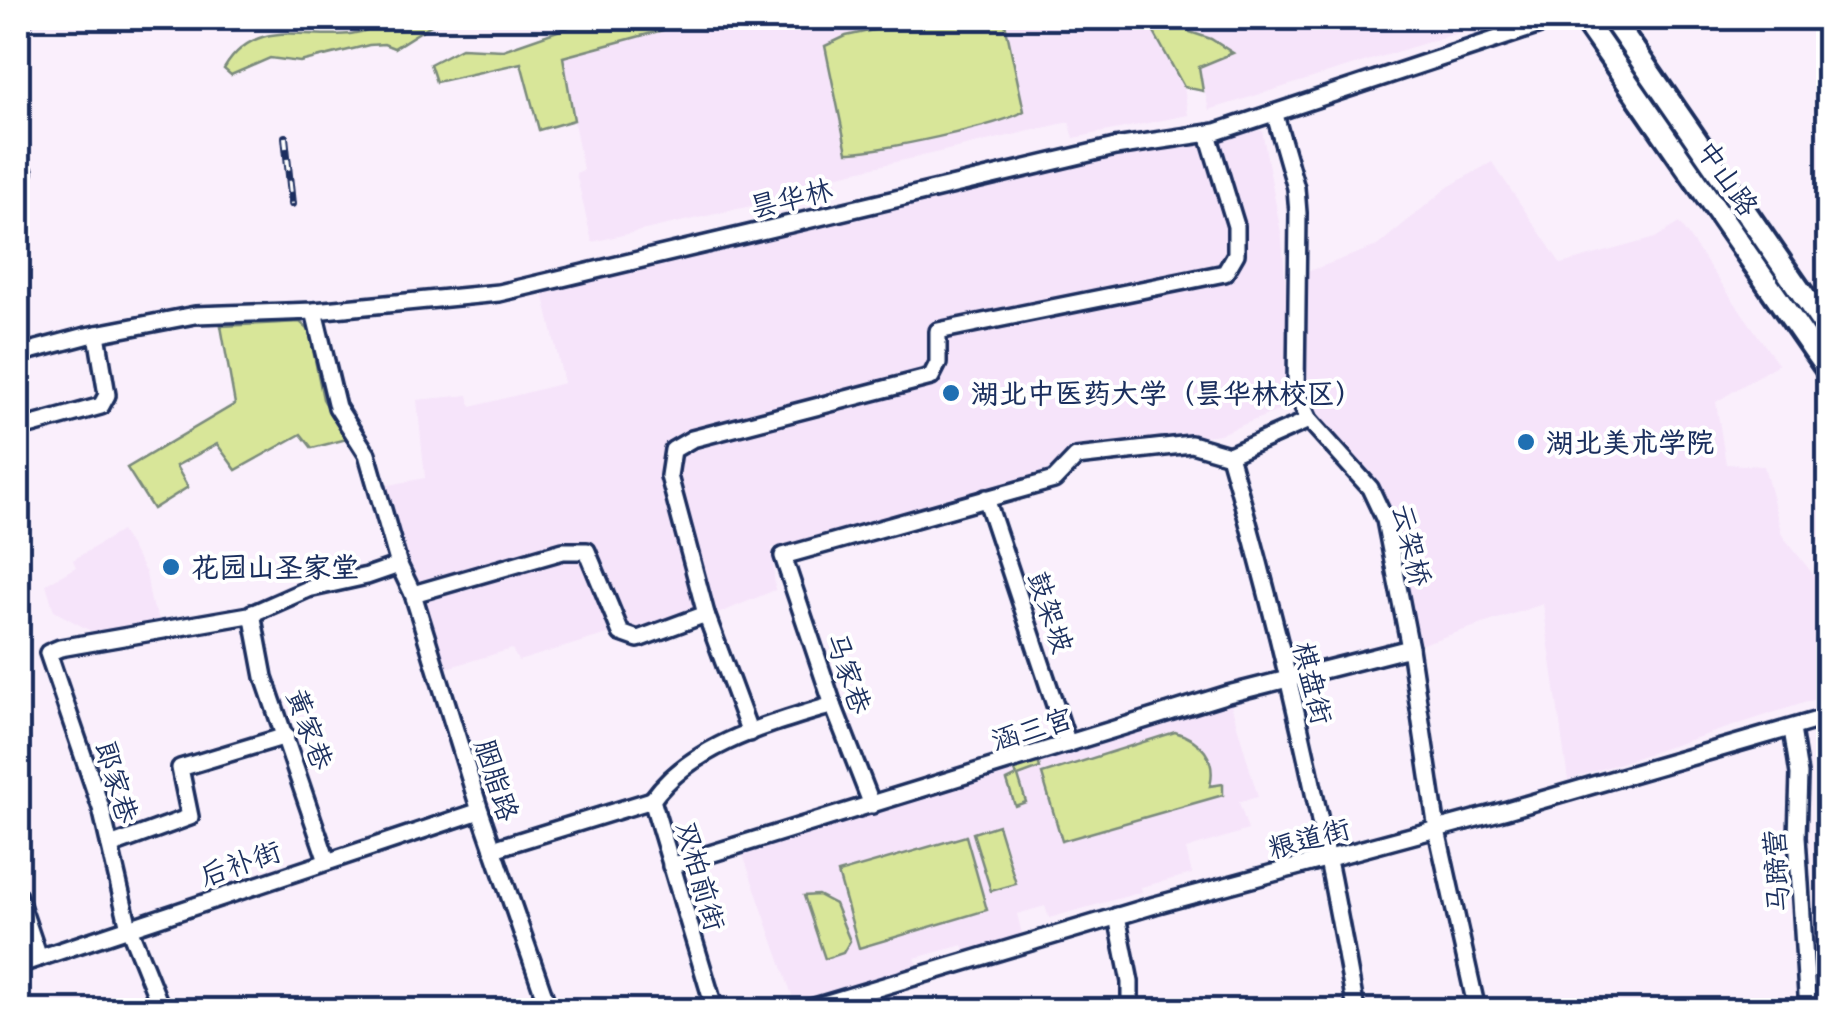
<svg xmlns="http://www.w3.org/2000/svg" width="1846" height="1028" viewBox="0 0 1846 1028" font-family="'Shantell Sans','LXGW WenKai TC',sans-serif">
<rect width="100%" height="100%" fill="#faeffc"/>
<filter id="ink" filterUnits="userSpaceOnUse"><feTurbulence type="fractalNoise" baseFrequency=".01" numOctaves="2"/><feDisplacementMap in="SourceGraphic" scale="20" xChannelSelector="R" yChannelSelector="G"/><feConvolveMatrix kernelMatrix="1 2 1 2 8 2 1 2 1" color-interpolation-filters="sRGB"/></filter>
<g filter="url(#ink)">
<g fill="#f6e4fa">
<polygon points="707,18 1146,18 1184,87 1188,115 1074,138 1069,122 835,176 838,192 801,201 799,195 592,242 576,173 583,170 562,57"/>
<polygon points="1188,18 1506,18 1209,110 1199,67 1232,54 1211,39 1189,32"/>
<polygon points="1262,130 1282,238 1295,404 1220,434 1121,446 1018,480 772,548 775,590 655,640 620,626 611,633 518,661 512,649 443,669 384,486 425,478 417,400 468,395 471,407 564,383 543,292 1135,152"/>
<polygon points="1492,162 1561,264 1655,238 1679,223 1778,364 1716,402 1726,464 1764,466 1782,535 1828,593 1828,695 1568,780 1543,604 1410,648 1385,520 1296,391 1301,274 1377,246 1448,187"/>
<polygon points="121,531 146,573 151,602 160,621 98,635 54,611 46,584 76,567 73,560"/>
<polygon points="1228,694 1258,797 1239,802 1248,830 1186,849 1192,874 1141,887 1142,892 1049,918 1045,906 1017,914 1022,934 966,953 963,945 915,958 918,965 796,1007 740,846"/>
</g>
<g fill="#d8e699" stroke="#7a8a7c" stroke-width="2.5">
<path d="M387 18H442L394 48 384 44 369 45 300 62 270 58 231 75 224 69C264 0 339 61 387 18Z"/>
<polygon points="595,18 707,18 563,57 574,120 539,130 521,63 436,82 430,64 461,48 503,50"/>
<path d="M929 18H1004L1024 111C1004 125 872 153 847 152L825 46 846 36Z"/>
<polygon points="1146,18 1188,18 1190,32 1211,39 1233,53 1199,67 1203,91 1184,87"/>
<polygon points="300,322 309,330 323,399 347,439 312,448 301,434 236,470 217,444 176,466 188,487 153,509 127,468 235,404 221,326"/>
<path d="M1175 732C1201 740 1217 758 1210 786L1223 784V795L1062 841 1042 774Z"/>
<polygon points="1036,754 1040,768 1018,776 1026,802 1015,806 1007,781 1017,776 1011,762"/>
<polygon points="998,825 1016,884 991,891 973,833"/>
<polygon points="966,836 987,910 859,948 838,873"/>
<polygon points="818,895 835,904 850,941 843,953 825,959 804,896"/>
</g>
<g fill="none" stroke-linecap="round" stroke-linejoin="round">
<g stroke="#1b2f5e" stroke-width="22">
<g id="minor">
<polyline points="18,20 25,18"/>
<polyline points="1275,115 1296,188 1298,213 1296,391 1309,420 1370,488 1385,520 1410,648 1437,830 1477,1010"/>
<polyline points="18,174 24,172"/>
<polyline points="314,311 337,407 367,454 399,565 413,594 480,811 549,1010"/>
<polyline points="18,354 86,336 195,315 314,311 499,293 1115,147 1216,132 1561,18"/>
<path d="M1309 420 1229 455C1282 637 1324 824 1356 1010"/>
<polyline points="18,429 101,406 107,395 97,334"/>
<polyline points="986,498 1068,744"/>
<polyline points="413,594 563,551 587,551 621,633 638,639 706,614"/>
<polyline points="252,613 264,677 327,861"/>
<polyline points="1792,729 1799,774 1797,837 1808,1010"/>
<polyline points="750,733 706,614 669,476 673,450 692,439 931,377 938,363 938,331 1225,273 1236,254 1236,226 1208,134"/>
<polyline points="652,800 715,1010"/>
<path d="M652 800C692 744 770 724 833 705"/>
<polyline points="872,805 833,705 783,556 1054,480 1076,457 1191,444 1229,455"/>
<polyline points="110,846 190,817 180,768 286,736"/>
<polyline points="493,849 652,800"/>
<polyline points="671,866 1228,694 1410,648"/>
<polyline points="18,896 39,958"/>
<polyline points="1117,916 1130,982 1130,1010"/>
<polyline points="18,965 480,811"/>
<polyline points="162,1010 129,928 101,808 48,653 60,648 249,615 308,589 367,576 399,565"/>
<polyline points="804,1010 1155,905 1507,810 1828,717"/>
</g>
</g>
<g stroke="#1b2f5e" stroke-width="28">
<g id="major">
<polyline points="1583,18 1828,371"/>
<polyline points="1612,18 1828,331"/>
</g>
</g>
<use href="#minor" stroke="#fff" stroke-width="15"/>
<use href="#major" stroke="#fff" stroke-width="20"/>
<g stroke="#1b2f5e" stroke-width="8">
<polyline id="rail" points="285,137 292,204"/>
</g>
<use href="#rail" stroke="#fff" stroke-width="4" stroke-dasharray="11" stroke-linecap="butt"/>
</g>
</g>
<g fill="#1f6fb2" stroke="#fff" stroke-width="4">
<circle cx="951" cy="393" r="10"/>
<circle cx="1526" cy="442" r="10"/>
<circle cx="171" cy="567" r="10"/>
</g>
<g text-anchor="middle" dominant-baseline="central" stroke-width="8" stroke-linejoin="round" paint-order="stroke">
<g font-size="28" fill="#1b2f5e" stroke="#fff">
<text transform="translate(1728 178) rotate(55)">中山路</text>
<text transform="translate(791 198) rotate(-13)">昙华林</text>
<text transform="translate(1412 545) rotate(76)">云架桥</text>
<text transform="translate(1051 612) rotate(71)">鼓架坡</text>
<text transform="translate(849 673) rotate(71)">马家巷</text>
<text transform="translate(1313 683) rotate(76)">棋盘街</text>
<text transform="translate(310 729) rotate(70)">黄家巷</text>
<text transform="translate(1032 729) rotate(-17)">涵三宫</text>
<text transform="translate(497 780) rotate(72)">胭脂路</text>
<text transform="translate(117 782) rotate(73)">郎家巷</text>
<text transform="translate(1309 838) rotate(-15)">粮道街</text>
<text transform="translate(240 863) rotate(-19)">后补街</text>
<text transform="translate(1776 871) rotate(-93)">马蹄营</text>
<text transform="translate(701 876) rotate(74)">双柏前街</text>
</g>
<g font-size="28" font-weight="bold" fill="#1b2f5e" stroke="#fff" text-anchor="start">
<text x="971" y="393">湖北中医药大学（昙华林校区）</text>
<text x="1546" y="442">湖北美术学院</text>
<text x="191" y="567">花园山圣家堂</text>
</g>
</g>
<rect width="1846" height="1028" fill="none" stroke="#fff" stroke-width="60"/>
<rect x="30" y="30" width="1786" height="968" fill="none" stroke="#1b2f5e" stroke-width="4" filter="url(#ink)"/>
</svg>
